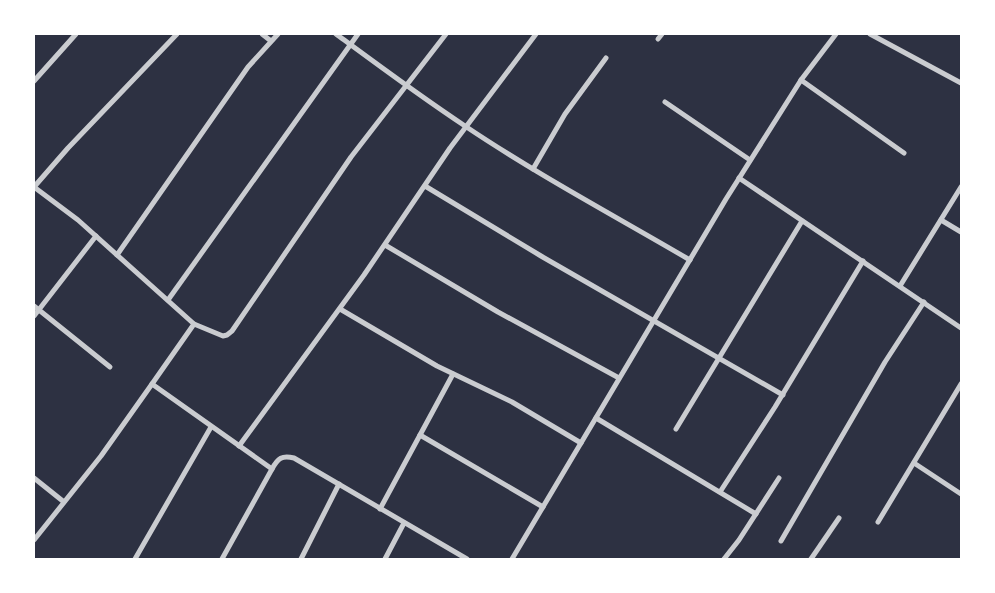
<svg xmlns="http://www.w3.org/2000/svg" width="995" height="593" viewBox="0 0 995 593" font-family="Cabin,sans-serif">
<rect width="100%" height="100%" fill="#2d3142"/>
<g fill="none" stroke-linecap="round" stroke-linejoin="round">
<g stroke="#caccd0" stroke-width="5">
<polyline points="262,34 271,41"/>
<path d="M336 34C378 65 421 97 465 126 538 175 615 216 690 260"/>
<polyline points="870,34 961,83"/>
<polyline points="658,39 662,34"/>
<polyline points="801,80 904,153"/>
<polyline points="34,81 76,34"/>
<polyline points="665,102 750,160"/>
<polyline points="533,169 565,114 606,58"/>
<polyline points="739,178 961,328"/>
<polyline points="425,186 541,256 783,395"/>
<path d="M34 187 78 220 194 324 152 384 272 469C278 458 282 455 294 458L467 559"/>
<polyline points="34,187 68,148 177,34"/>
<polyline points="941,220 961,232"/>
<polyline points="385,245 498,312 619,378"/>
<polyline points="117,255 248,67 278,34"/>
<polyline points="900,286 961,187"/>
<polyline points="168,300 358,34"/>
<polyline points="34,306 110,367"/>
<polyline points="340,309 437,366 512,402 581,443"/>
<polyline points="34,316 96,236"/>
<polyline points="194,324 223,336 227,335 232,331 351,157 446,34"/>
<polyline points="596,418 756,514"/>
<polyline points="676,429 802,221"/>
<polyline points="420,435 543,507"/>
<polyline points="239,446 364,275 450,148 536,34"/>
<polyline points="914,463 961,494"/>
<polyline points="34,478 64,502"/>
<polyline points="720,492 775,407 863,261"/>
<polyline points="380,509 453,374"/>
<polyline points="878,522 961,384"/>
<polyline points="34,540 101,456 152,384"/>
<polyline points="781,541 885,362 924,302"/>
<polyline points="135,559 211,427"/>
<polyline points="222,559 272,469"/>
<polyline points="301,559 339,484"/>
<polyline points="385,559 404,523"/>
<polyline points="512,559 726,199 801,80 836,34"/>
<polyline points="724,559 739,540 779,478"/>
<polyline points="811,559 839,518"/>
</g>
</g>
<rect width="995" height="593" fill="none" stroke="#ffffff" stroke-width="70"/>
</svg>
